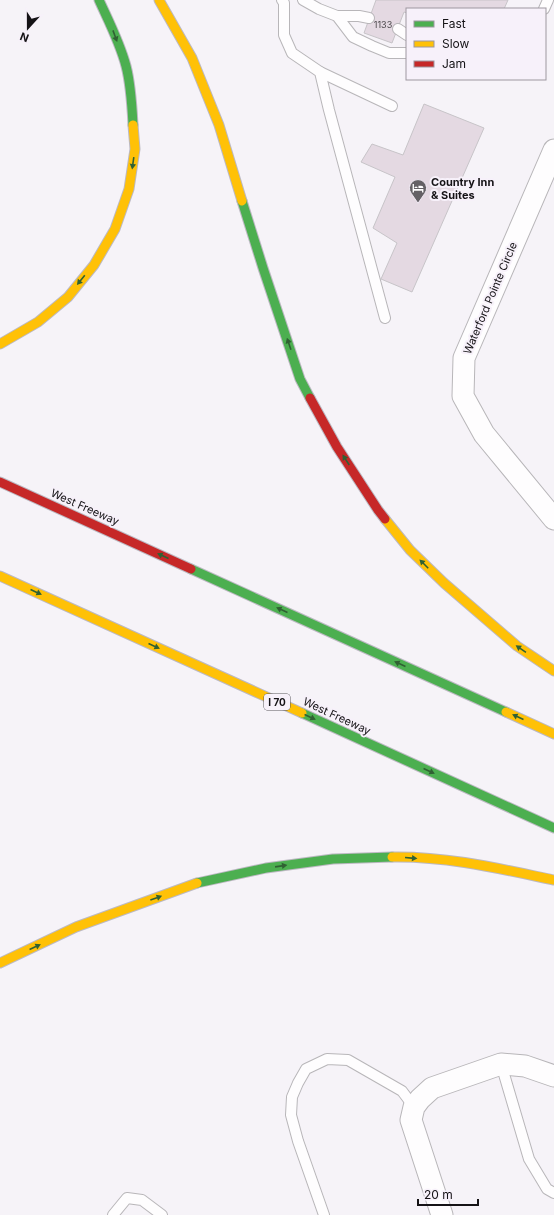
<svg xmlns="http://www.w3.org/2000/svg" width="554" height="1215" viewBox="0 0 554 1215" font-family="Inter,sans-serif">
<rect width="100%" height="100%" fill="#f6f3f8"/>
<g fill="#e4d9e2" stroke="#c7c4c8">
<polygon points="376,0 508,0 504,9 407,9 407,13 404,12 392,43 364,33"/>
<polygon points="424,104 484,128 412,292 381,279 397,243 373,228 395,177 361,162 372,144 403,155"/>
</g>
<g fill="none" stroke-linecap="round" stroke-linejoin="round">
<g stroke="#b8b6b9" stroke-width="12">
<g id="lane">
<polyline points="282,0 284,3 284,35 292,53 320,72 329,110 385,318"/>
<polyline points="303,0 319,9 337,16 353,37 372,46 389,53 407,53"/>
<polyline points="544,9 548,0"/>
<polyline points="337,16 359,16 369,18"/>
<polyline points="398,29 407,35"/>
<polyline points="320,72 392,106"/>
<polyline points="501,1064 529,1159 547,1189 554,1193"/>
<polyline points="113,1215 127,1198 142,1200 162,1215"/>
<polyline points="324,1215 298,1141 291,1115 292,1097 298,1083 306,1069 327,1059 348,1060 402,1091 414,1107"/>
</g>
</g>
<g stroke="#b8b6b9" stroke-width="23">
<g id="street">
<polyline points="554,150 464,358 463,396 484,434 554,519"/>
<polyline points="442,1215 411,1120 414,1107 420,1099 432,1088 501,1064 525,1066 554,1076"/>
</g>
</g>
<g stroke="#bcb9c2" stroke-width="11">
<g id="fast">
<path d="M99 0C109 22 120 43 126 66 131 85 132 106 133 125"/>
<polyline points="242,201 263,268 300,379 310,398"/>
<polyline points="191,569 506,712"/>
<polyline points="302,713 554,828"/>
<polyline points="197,883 266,868 333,859 392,857"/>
</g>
</g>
<g stroke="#bcb9c2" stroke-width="11">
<g id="slow">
<polyline points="159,0 192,58 219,125 242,201"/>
<polyline points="0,344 38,322 68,297 94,265 115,229 129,189 135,149 133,125"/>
<polyline points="385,519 410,550 444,583 517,646 554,671"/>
<polyline points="0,576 302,713"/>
<polyline points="506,712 554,734"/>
<path d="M392 857C447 856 501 869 554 880"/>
<polyline points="0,963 76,927 197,883"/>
</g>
</g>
<g stroke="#bcb9c2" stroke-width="11">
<g id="jam">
<polyline points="310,398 337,447 378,510 385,519"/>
<polyline points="0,482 191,569"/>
</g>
</g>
<use href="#lane" stroke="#fefdfe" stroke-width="10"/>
<use href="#street" stroke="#fefdfe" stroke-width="21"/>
<use href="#fast" stroke="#4caf50" stroke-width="9"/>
<use href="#slow" stroke="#ffc107" stroke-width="9"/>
<use href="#jam" stroke="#c62828" stroke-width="9"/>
</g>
<defs><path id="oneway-solid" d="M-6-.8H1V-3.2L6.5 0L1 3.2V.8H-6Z"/></defs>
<g fill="#306133">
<use href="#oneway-solid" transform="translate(115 36) rotate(70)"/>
<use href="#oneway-solid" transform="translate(133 163) rotate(98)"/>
<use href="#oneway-solid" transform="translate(81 280) rotate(129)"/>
<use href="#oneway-solid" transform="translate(289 344) rotate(-109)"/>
<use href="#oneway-solid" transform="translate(346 460) rotate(-123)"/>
<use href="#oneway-solid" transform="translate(163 556) rotate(-156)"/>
<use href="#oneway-solid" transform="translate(424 564) rotate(-135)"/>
<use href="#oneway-solid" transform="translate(36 592) rotate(24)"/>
<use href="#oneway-solid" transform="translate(282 610) rotate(-156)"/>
<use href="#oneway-solid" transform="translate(154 646) rotate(24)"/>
<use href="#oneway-solid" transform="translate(521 649) rotate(-146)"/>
<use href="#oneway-solid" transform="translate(400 664) rotate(-156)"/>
<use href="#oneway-solid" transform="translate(310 717) rotate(25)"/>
<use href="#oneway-solid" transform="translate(518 717) rotate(-156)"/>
<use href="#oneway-solid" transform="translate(429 771) rotate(25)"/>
<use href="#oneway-solid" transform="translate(411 858) rotate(5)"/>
<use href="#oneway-solid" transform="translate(281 866) rotate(-8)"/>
<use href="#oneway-solid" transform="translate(156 898) rotate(-20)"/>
<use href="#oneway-solid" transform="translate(35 947) rotate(-25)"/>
</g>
<defs>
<g id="hotel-pin" transform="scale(0.9)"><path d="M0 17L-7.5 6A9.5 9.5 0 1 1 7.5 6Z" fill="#646165" stroke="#f7f1fa"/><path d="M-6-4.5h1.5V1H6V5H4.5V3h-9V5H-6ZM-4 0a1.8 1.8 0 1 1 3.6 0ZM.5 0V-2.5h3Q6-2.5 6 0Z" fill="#fff"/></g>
</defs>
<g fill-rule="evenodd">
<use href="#hotel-pin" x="418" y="188"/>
</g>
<g text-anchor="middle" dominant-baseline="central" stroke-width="4" stroke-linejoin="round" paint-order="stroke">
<g font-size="9" fill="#4c484c">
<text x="383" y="24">1133</text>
</g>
<rect fill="#f7f1fa" stroke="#59565a" stroke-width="1" x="264" y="694" width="26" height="16" rx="3"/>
<g font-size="10" font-weight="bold" fill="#151316">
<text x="277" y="702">I 70</text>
</g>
<g font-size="11" font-weight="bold" fill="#151316" stroke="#f7f1fa" text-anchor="start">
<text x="431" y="182">Country Inn<tspan x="431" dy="13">&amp; Suites</tspan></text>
</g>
<g font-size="11" fill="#151316" stroke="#f7f1fa">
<text transform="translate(490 298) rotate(-67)">Waterford Pointe Circle</text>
<text transform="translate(85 507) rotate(24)">West Freeway</text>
<text transform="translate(337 716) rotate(25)">West Freeway</text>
</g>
</g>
<rect x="406" y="8" width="140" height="72" fill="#f7f1fa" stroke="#9d989f"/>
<rect x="414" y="21" width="20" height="6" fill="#4caf50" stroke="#9d989f"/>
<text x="442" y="28" font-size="12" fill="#151316">Fast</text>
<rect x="414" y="41" width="20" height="6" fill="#ffc107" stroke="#9d989f"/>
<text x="442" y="48" font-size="12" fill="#151316">Slow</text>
<rect x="414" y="61" width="20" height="6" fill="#c62828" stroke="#9d989f"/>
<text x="442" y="68" font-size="12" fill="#151316">Jam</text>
<g transform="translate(28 28) rotate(201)" stroke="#f7f1fa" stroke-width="3" paint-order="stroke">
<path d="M0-3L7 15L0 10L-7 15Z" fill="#151316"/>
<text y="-6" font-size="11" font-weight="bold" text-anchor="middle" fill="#151316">N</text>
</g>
<path d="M418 1199v6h60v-6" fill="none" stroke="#151316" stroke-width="2"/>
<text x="424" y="1199" font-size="12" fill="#151316" stroke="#f7f1fa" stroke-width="3" paint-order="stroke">20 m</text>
</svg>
